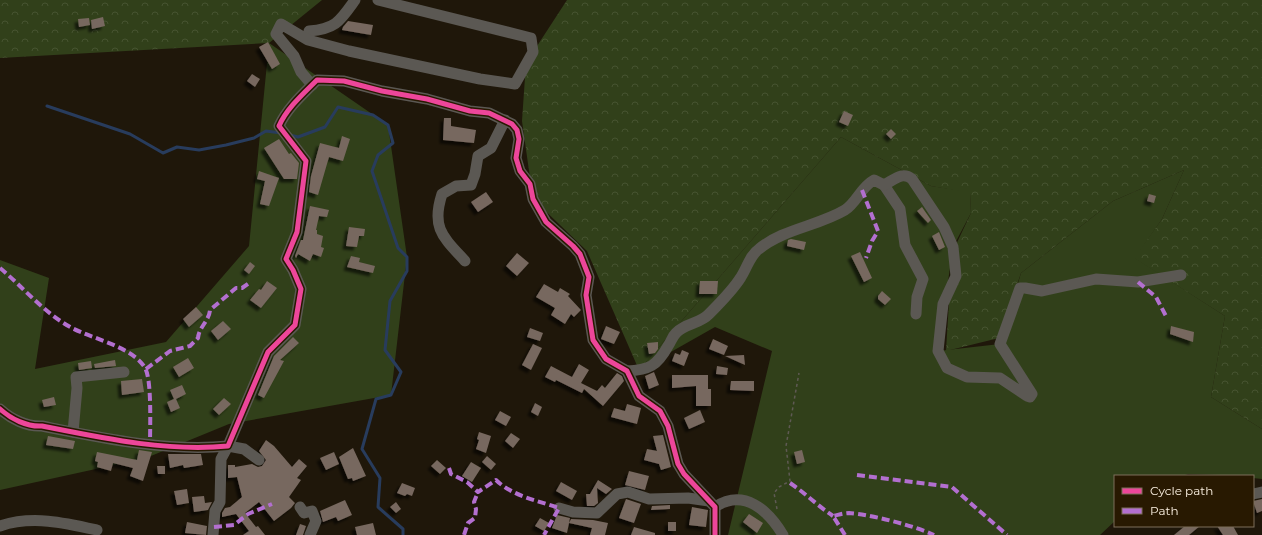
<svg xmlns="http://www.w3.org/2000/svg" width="1262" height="535" viewBox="0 0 1262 535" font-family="Montserrat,sans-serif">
<defs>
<pattern id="forest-crowns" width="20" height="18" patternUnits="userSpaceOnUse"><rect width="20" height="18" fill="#31401a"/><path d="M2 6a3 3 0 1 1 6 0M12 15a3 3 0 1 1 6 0" fill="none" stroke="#465330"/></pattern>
<filter id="shadow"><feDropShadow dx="-3.5" dy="3.5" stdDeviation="1" flood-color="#0009"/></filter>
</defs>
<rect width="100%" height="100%" fill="#1f170a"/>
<g fill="#31401a">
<polygon points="269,43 388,125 407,257 391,395 229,424 146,458 0,490 0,260 49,278 35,369 166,342 249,246"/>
<polygon points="841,137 931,186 970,192 971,213 953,247 938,351 1000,344 1021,273 1113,201 1184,170 1162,219 1135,258 1225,316 1211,397 1262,429 1262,479 1253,478 1253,476 1188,474 1182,476 1115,476 1115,521 1100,535 728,535 772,351 715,327 639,370"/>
</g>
<g fill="url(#forest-crowns)">
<polygon points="0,0 322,0 269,43 0,58"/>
<polygon points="567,0 1262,0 1262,429 1211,397 1225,316 1134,258 1162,219 1184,170 1113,201 1021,273 999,338 946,351 952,253 971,213 970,193 931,186 841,137 639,370 587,251 533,199 522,121 526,63"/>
</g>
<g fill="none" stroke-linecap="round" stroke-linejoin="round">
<g stroke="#283c5d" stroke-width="3">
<polyline points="47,106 130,134 163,153 177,147 199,150 226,145 254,138 266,131 281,133"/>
<polyline points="290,135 298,137 325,127 338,107 373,115 388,125 393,143 378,155 372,171 398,248 407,257 407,271 390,301 385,350 401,372 391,395 376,399 362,449 380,478 378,507 403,529 403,535"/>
</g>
</g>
<g fill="#77685f" filter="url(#shadow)">
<polygon points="103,17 105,26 92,29 91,20"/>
<polygon points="89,18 90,25 79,27 78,19"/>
<polygon points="348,21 373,25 371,35 342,30 343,27"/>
<polygon points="268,42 280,64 272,69 259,47"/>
<polygon points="252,74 260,79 255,87 247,81"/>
<polygon points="844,111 853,115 848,126 839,122"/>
<polygon points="444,118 451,118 451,126 476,130 474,143 443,140"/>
<polygon points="891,129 896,134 891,139 886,134"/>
<polygon points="342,136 350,139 343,161 329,157 318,195 309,192 311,176 320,143 339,148"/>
<polygon points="279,139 289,154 291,153 299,163 297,179 284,179 264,148"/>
<polygon points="259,171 279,178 269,206 260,204 265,181 257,179"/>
<polygon points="486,192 493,202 478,212 471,202"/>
<polygon points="1149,194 1156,196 1154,203 1147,201"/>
<polygon points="310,206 329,210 327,217 319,216 316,230 317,230 317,234 323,236 321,247 324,248 321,257 313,254 310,261 298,254 296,258 295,256 301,240 303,240"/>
<polygon points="922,207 931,220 928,223 917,211"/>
<polygon points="349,227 365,229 364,236 359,236 357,247 346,246"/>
<polygon points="939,232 945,247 939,250 932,236"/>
<polygon points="791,239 806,242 804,250 787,246 788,240"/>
<polygon points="860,252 872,278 864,282 851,256"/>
<polygon points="517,253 529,263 517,276 506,266"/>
<polygon points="351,256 360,258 359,262 375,266 373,273 347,267"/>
<polygon points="250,262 255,266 249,274 244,270"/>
<polygon points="267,281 277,288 261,308 250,300 259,289 261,290"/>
<polygon points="700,281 718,281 717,294 699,294"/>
<polygon points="544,284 558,292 560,288 570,294 568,296 581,310 574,317 571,314 565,324 551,315 555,308 536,297"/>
<polygon points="882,291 891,299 885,305 878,299 878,296"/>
<polygon points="196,307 203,315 189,327 183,319"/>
<polygon points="223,321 231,329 218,340 211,331"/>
<polygon points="606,326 620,332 614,344 601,339"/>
<polygon points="1171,326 1194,332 1193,342 1170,334"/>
<polygon points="530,328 543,333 540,341 527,337"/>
<polygon points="293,337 299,343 280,360 284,361 264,398 258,395 274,356"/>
<polygon points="713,339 728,346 724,355 709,349"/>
<polygon points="658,342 658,349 655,353 649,354 647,343"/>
<polygon points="533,344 542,348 531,370 522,365"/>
<polygon points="682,350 689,353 684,366 672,361 675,353 680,355"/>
<polygon points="744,355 745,365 725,356"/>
<polygon points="188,358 194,368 179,377 173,367"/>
<polygon points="115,360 116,366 95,368 94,364"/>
<polygon points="91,361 92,368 79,370 78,363"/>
<polygon points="579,364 589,370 581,383 597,391 602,385 605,388 617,373 622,376 624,381 603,406 584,389 582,393 556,380 555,382 545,377 551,366 572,377"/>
<polygon points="717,366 728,368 727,375 716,374"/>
<polygon points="654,372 659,385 649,389 645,376"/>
<polygon points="672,375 708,375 708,389 711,389 711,406 696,406 696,386 672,388"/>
<polygon points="142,379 144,392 122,395 121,381"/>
<polygon points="731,381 754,381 754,391 730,390"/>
<polygon points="182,385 186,394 176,399 180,408 171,412 167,402 174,399 170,390"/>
<polygon points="54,397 56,405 44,407 42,400"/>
<polygon points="224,398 231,404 219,415 213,409"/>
<polygon points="535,403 542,407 538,416 531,412"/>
<polygon points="627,404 641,408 637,424 611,417 614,408 625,411"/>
<polygon points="700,410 705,422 689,429 684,418"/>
<polygon points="500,411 511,417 506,426 495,420"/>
<polygon points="479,432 491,436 486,453 476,449 479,440 477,439"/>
<polygon points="511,433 520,439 513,448 505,441"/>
<polygon points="663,435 671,467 661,470 659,464 644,460 647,449 657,451 653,436"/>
<polygon points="48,436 75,441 73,449 46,445"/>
<polygon points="266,440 274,446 292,467 299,459 307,466 297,478 301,480 289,497 295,503 291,508 274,521 259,502 245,513 256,527 258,526 265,535 243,535 249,531 236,514 222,517 222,513 225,508 230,507 242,497 237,477 228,478 228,465 235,465 235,467 252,464 258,467 262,466 266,460 259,451"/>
<polygon points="353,448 366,476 353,481 352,478 348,479 339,457"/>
<polygon points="139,450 152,452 143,481 130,476 133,468 113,463 111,471 97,467 98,462 95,461 97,452 137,460"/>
<polygon points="802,450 805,462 797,464 794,452"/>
<polygon points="334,452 339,464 326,470 320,458"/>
<polygon points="168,454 201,454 203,465 184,468 183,465 170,468"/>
<polygon points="487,456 496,464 491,470 482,462"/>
<polygon points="437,460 446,468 440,474 431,466"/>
<polygon points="471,462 481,468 472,482 462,476"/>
<polygon points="157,466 165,466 165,474 158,474"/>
<polygon points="629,471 649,476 645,490 625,485"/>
<polygon points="598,480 612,489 606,494 597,488 598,503 594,506 587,506 586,494 590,494"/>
<polygon points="561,482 577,491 572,500 556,491"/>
<polygon points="402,483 415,488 412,496 407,494 405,496 397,493"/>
<polygon points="187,489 189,503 177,505 174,491"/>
<polygon points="204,496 205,503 212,502 208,510 194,512 192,497"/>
<polygon points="626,499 641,504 634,523 619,518"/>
<polygon points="1262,499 1262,511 1257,513 1253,501"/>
<polygon points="345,500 352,515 338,521 336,517 323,522 320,511"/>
<polygon points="396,502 401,509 396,513 390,507"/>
<polygon points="670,505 670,509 651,510 652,506"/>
<polygon points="692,507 708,510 706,527 689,525"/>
<polygon points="749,514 763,523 757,533 743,522"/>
<polygon points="557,515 570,518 569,523 571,519 593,520 608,523 605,535 590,535 592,528 569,523 567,533 552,528"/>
<polygon points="540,518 549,523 544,531 535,526"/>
<polygon points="187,522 207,526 206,535 185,533"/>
<rect x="668" y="522" width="8" height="9"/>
<polygon points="373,523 376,535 357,535 355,527"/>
<polygon points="300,524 306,526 303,535 296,535"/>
<polygon points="1185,526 1200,526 1189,535 1174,535"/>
<polygon points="1217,526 1233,526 1238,535 1223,535"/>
<polygon points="634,527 655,533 655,535 631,535"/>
</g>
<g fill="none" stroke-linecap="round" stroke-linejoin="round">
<polyline stroke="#5f5a54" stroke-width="1.5" stroke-dasharray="3 3" stroke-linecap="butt" points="777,509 774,493 779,487 790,481 786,446 799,373"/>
<g stroke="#5b5853" stroke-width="11">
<path d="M309 31C336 29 340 21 355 0"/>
<polyline points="312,85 301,72 294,56 276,34 281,24 308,40 349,51 480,79 515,84 533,52 531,38 378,0"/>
<polyline points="884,185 900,209 905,245 923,279 917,297 916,314"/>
<path d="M465 261C443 237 431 228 442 194L456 186 471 185 475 174 478 156 491 148 505 120"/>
<path d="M627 371C649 370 657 366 668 346 671 342 672 337 676 333 685 323 700 324 709 314 720 303 733 290 741 277 747 268 750 255 759 249 783 229 818 226 845 210 857 202 861 187 874 180L884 185C894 180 902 171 912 179L944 227 953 247 956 276 943 304 938 351 947 368 967 377 1000 378 1027 396 1030 397 1032 394 1000 344 1020 288H1025L1042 291 1096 279 1138 282 1181 275"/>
<path d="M0 409C11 419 27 427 42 426 102 438 167 452 228 446L268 352 295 325 301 289 293 270 286 259 297 232 306 161 279 126C287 108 303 94 317 80L344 81 382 91 427 99 470 111 489 113 512 124 517 130 519 139 516 158 520 171 530 184 533 199 546 222 573 246 580 254 589 277 586 295 593 340 606 359 627 371 639 396 660 411 668 426 678 464 684 474 715 507V535"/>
<polyline points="73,432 77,388 76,377 124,372"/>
<polyline points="1253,494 1262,492"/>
<polyline points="300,507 304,513 312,511 316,521 310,535"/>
<path d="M715 507C744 488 768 510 783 535"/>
<polyline points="559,508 573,512 597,513 617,494 628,492 649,499 688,498 709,501"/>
<path d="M0 526C32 515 66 523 97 530"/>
<polyline points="213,535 215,511 220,502 221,459 228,446 244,449 259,460"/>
</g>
<g stroke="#b36fd0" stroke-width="4" stroke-dasharray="8 4" stroke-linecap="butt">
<polyline points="862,190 878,231 872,241 866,258"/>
<path d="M0 268C24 288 44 313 72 328 93 339 133 347 145 368 152 379 150 429 150 444"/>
<polyline points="1138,282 1156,297 1167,318"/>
<path d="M146 369 170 351 190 346 198 338C199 327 209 321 210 310L236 288H242L249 283"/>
<path d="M449 468 451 474 467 482 478 492 496 480C512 496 539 501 559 508L544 535"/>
<polyline points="857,475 952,487 1007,535"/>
<path d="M790 483C805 493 818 506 833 516"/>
<polyline points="214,527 234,525 248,514 272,504"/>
<polyline points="464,535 468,523 475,518 476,509 474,502 478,492"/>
<path d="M845 535 833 516C838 515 844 513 849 513 868 514 916 526 934 535"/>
</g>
<g stroke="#281901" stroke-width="8">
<path id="cycleway" d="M0 409C11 419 27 427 42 426 102 438 167 452 228 446L268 352 295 325 301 289 293 270 286 259 297 232 306 161 279 126C287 108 303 94 317 80L344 81 382 91 427 99 470 111 489 113 512 124 517 130 519 139 516 158 520 171 530 184 533 199 546 222 573 246 580 254 589 277 586 295 593 340 606 359 627 371 639 396 660 411 668 426 678 464 684 474 715 507V535"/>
</g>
<use href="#cycleway" stroke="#ed469a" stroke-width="5"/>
</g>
<rect x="1114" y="475" width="140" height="52" fill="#281901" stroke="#7c6f5b"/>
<rect x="1122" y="488" width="20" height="6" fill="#ed469a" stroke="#7c6f5b"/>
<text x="1150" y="495" font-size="12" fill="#fbf0e1">Cycle path</text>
<rect x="1122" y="508" width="20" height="6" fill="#b36fd0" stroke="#7c6f5b"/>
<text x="1150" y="515" font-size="12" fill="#fbf0e1">Path</text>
</svg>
